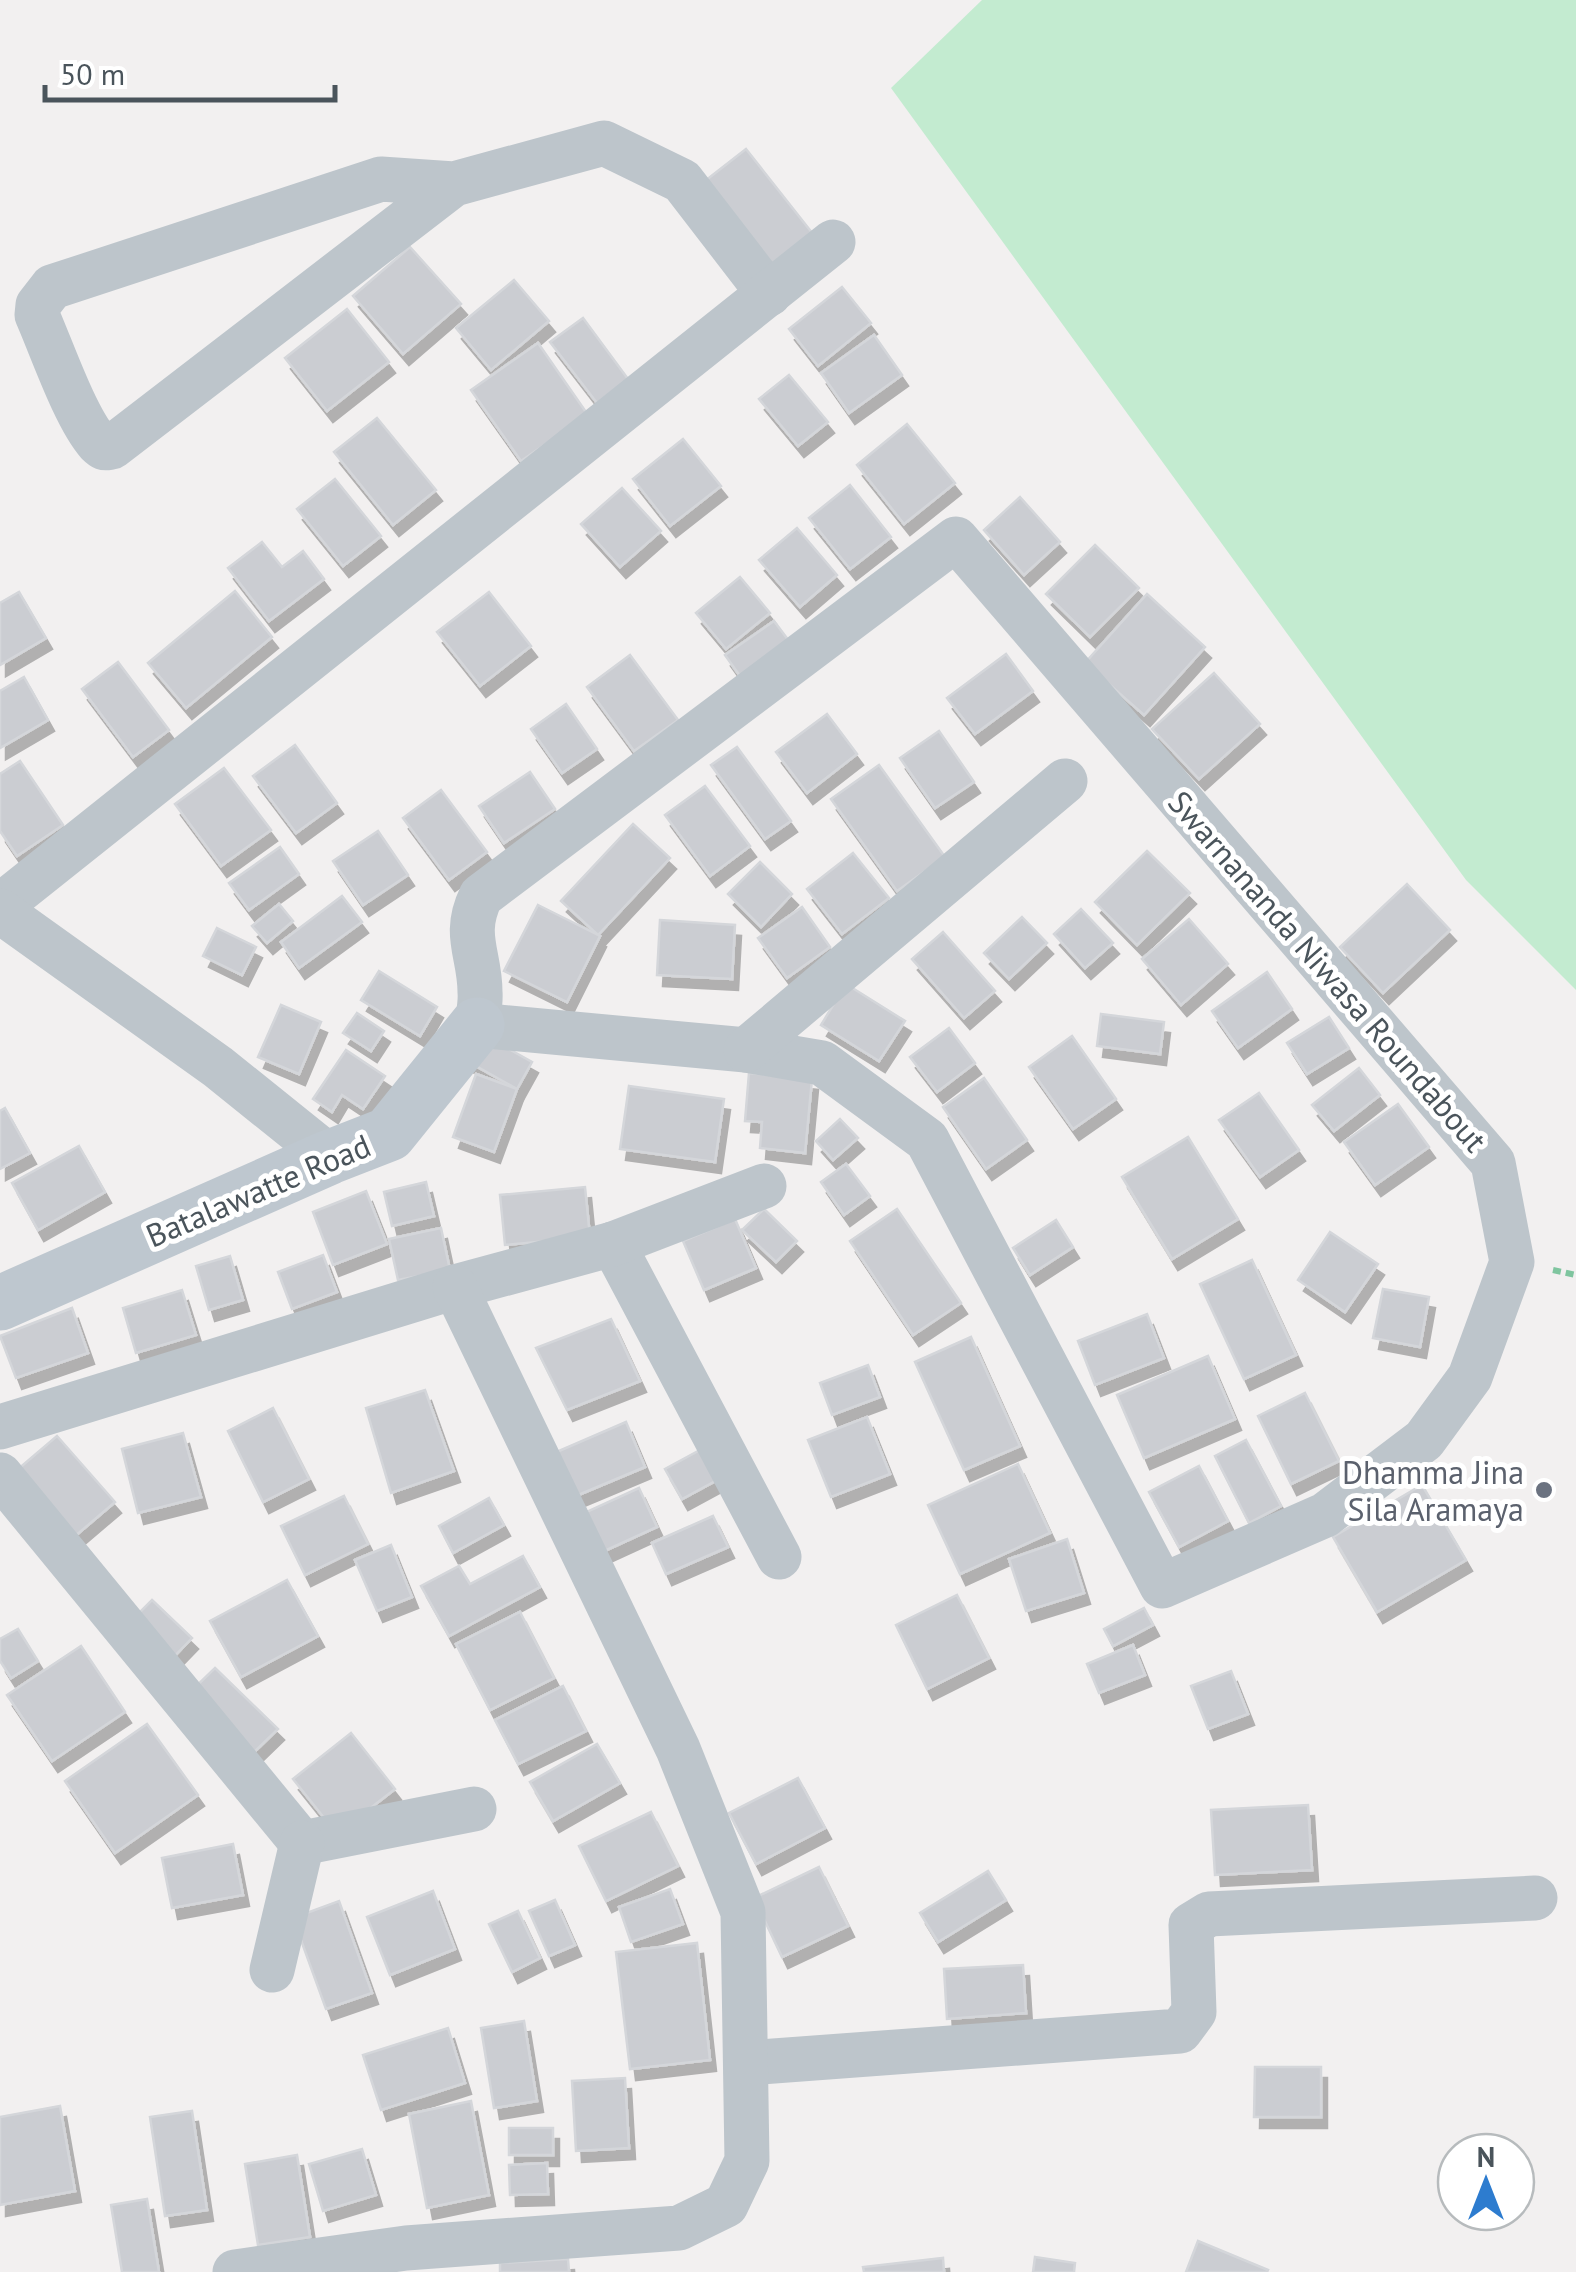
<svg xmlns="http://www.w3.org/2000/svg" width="1576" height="2272" viewBox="0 0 1576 2272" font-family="'PT Sans',sans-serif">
<defs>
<filter id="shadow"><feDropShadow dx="6" dy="11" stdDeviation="0" flood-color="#0004"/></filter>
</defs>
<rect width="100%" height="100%" fill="#f2f0f0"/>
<polygon fill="#c3ebd0" points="982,0 1576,0 1576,990 1466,880 891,88"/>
<g fill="#cbcdd2" stroke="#d4d6da" stroke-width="2.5" filter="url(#shadow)">
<polygon points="746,149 813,234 762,273 696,188"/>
<polygon points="410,247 461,304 403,354 353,296"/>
<polygon points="514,280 549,321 491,370 456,328"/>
<polygon points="842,287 871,323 818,366 789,329"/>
<polygon points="347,309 389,362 327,411 285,358"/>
<polygon points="583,318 628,379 597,403 550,342"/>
<polygon points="874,335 902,375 849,413 821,373"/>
<polygon points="538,343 588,415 521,461 471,390"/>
<polygon points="789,375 828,422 798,446 759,399"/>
<polygon points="377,418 436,490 393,525 334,452"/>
<polygon points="907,424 955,483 904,524 857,465"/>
<polygon points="683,439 721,486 670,526 633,479"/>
<polygon points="335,479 381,536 343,566 297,509"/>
<polygon points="850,485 891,537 850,569 809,518"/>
<polygon points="622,488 661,531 620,567 581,524"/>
<polygon points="1020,497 1060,542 1024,575 984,530"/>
<polygon points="797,528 837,575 800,607 759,560"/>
<polygon points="262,542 282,567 303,551 324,579 269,621 228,568"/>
<polygon points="1095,545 1139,588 1090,637 1046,594"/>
<polygon points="740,577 770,613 726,649 696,613"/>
<polygon points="235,591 272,637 186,708 148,663"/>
<polygon points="19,592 46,638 0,665 0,603"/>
<polygon points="489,592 531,646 480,686 437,632"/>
<polygon points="1147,594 1205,647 1144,715 1085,663"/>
<polygon points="774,621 789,641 740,676 725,655"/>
<polygon points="1006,654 1033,691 975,734 947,698"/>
<polygon points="630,655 678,720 634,751 587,687"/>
<polygon points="118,662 169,730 133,757 82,689"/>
<polygon points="1214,673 1260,724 1199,779 1152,729"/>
<polygon points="24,677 48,720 0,748 0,691"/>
<polygon points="566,704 597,749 562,773 531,729"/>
<polygon points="827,714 857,754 807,793 776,752"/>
<polygon points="939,731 974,782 935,808 900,758"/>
<polygon points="295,745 337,803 296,833 253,776"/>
<polygon points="737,747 791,821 765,839 711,765"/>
<polygon points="20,761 63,825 17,856 0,831 0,774"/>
<polygon points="879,765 945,857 897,891 831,799"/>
<polygon points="224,768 271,830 221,866 175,804"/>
<polygon points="530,772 555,809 504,843 479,806"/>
<polygon points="705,786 750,846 710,876 665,815"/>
<polygon points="441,790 487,852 449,880 403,818"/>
<polygon points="633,824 670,858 598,935 561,901"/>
<polygon points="378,831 408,875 363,905 333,861"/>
<polygon points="280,847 299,874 249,910 229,883"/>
<polygon points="1147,851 1190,893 1137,945 1095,902"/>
<polygon points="853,853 889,898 842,934 807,889"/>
<polygon points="760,862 792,894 761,927 728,894"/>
<polygon points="1407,884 1450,930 1383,993 1340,947"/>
<polygon points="342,896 362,922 299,968 281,942"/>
<polygon points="279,904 293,921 267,943 252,926"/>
<polygon points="538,905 600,936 567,1002 504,971"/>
<polygon points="802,907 830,947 787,978 758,938"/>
<polygon points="1081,909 1113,943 1085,968 1054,934"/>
<polygon points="1022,917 1047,943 1009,979 984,953"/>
<polygon points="1189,919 1228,964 1181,1005 1142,959"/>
<polygon points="660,920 735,925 732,979 657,975"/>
<polygon points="217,928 256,947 242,975 203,956"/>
<polygon points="943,932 995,991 964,1018 912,959"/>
<polygon points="379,971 437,1007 420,1036 361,1000"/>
<polygon points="1267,972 1292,1009 1238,1048 1212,1011"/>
<polygon points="846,984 905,1021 879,1061 821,1025"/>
<polygon points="281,1005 321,1022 299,1074 258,1057"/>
<polygon points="357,1013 384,1031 371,1051 343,1033"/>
<polygon points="1101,1014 1164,1022 1160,1054 1097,1046"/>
<polygon points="1329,1017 1349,1048 1307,1074 1287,1043"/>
<polygon points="949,1028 975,1063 937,1092 910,1057"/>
<polygon points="482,1034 532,1062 517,1089 467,1061"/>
<polygon points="1072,1036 1116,1099 1073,1129 1029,1067"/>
<polygon points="346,1050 385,1076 363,1109 342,1095 332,1112 313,1099"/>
<polygon points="1359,1068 1380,1095 1334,1131 1312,1105"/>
<polygon points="749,1073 812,1079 805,1153 760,1148 762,1122 745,1121"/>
<polygon points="476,1074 517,1089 494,1152 453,1137"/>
<polygon points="984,1078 1027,1140 986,1169 943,1107"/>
<polygon points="629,1086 724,1099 715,1162 620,1149"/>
<polygon points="1259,1093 1299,1150 1260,1177 1219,1120"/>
<polygon points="1398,1104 1429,1147 1375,1185 1344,1142"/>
<polygon points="5,1108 30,1153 0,1169 0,1111"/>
<polygon points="840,1119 858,1138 833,1160 816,1141"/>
<polygon points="1188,1137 1238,1219 1172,1259 1122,1177"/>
<polygon points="79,1146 105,1192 38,1230 12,1183"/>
<polygon points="846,1164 870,1196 844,1215 821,1182"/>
<polygon points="426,1182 434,1216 392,1226 384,1192"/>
<polygon points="585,1187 590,1237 505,1245 500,1195"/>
<polygon points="366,1191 387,1244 333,1265 313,1212"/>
<polygon points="764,1209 797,1241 776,1262 742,1230"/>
<polygon points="897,1209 961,1303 913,1335 850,1241"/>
<polygon points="735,1219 756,1268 704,1290 683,1241"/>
<polygon points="1056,1220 1073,1247 1030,1275 1013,1248"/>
<polygon points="441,1228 450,1270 398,1280 389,1239"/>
<polygon points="1330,1232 1378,1264 1345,1312 1298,1280"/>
<polygon points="323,1255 337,1292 292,1309 278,1272"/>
<polygon points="230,1256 243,1300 209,1310 196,1266"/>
<polygon points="1252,1260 1296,1355 1244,1379 1200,1284"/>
<polygon points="1383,1289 1429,1297 1420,1347 1373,1338"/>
<polygon points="182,1290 196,1335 136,1353 123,1308"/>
<polygon points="72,1308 88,1353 16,1378 0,1336"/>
<polygon points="1147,1314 1164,1358 1095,1385 1078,1341"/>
<polygon points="611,1319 640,1381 567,1410 536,1348"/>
<polygon points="971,1337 1020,1446 964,1470 915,1362"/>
<polygon points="1208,1356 1235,1419 1144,1458 1117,1395"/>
<polygon points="868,1365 880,1397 832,1415 820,1383"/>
<polygon points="425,1390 454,1471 391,1493 366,1408"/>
<polygon points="1305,1393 1339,1461 1291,1484 1258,1416"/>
<polygon points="273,1408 309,1479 263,1502 228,1431"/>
<polygon points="867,1417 890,1474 831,1497 808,1440"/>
<polygon points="626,1422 645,1467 571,1498 552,1454"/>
<polygon points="183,1433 201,1497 138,1513 122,1449"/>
<polygon points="57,1436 115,1502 74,1537 16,1471"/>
<polygon points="1246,1440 1281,1506 1249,1523 1215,1456"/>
<polygon points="702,1449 719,1479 682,1499 665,1469"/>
<polygon points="1018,1464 1050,1533 960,1574 928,1505"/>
<polygon points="1199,1466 1228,1521 1179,1547 1149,1492"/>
<polygon points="1422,1485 1466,1560 1377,1612 1333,1537"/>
<polygon points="639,1488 657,1527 600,1553 582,1514"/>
<polygon points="344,1496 368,1544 305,1575 281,1526"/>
<polygon points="489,1498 504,1525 453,1553 439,1526"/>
<polygon points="713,1516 728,1547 666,1574 652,1543"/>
<polygon points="1067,1539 1084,1593 1026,1611 1009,1559"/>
<polygon points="391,1545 412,1597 377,1611 355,1560"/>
<polygon points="523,1556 540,1587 449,1636 421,1586 459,1566 470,1584"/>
<polygon points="287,1580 318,1636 241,1677 210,1621"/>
<polygon points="957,1595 989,1658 927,1689 896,1625"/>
<polygon points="152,1600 192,1638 163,1668 123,1629"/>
<polygon points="1144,1608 1153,1625 1113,1646 1104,1629"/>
<polygon points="520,1612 554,1678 490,1710 456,1644"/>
<polygon points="18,1629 38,1661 11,1678 0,1661 0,1639"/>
<polygon points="1133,1645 1145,1675 1099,1693 1087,1664"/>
<polygon points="81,1646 125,1712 52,1761 7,1695"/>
<polygon points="215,1668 278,1729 247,1759 185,1697"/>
<polygon points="1231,1671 1248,1714 1208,1729 1191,1686"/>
<polygon points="563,1686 586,1731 518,1764 495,1720"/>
<polygon points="147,1724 198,1795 115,1853 65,1781"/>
<polygon points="351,1733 395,1789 337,1834 293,1779"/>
<polygon points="597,1744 620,1783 553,1821 530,1782"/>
<polygon points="798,1778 825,1828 756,1864 729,1813"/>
<polygon points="1308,1805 1312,1870 1215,1875 1211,1810"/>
<polygon points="651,1812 678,1866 606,1901 579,1846"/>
<polygon points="233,1844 243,1895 172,1908 162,1858"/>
<polygon points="819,1867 848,1926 782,1957 754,1898"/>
<polygon points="988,1871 1006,1900 938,1942 920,1913"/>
<polygon points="670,1889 683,1924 631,1942 619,1907"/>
<polygon points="433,1891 455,1949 390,1975 367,1917"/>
<polygon points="555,1900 575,1945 549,1956 529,1911"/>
<polygon points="339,1901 372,1993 326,2009 293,1918"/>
<polygon points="518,1911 540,1958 512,1972 489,1924"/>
<polygon points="697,1943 710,2060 630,2069 616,1952"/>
<polygon points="1023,1965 1026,2013 947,2019 944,1969"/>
<polygon points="524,2021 537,2101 494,2108 481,2028"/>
<polygon points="448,2028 465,2083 381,2110 363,2055"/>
<polygon points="1255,2067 1321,2067 1321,2117 1254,2117"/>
<polygon points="625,2078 629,2148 576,2151 572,2081"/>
<polygon points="471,2101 489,2195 427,2208 409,2114"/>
<polygon points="60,2106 75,2191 0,2205 0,2117"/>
<polygon points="192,2111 207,2210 165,2216 150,2117"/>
<rect x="509" y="2128" width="44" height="27"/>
<polygon points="362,2149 376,2195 323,2211 309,2164"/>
<polygon points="297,2155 310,2237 258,2245 245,2164"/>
<polygon points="547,2163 548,2194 510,2195 509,2165"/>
<polygon points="147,2199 159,2272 122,2272 111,2205"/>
<polygon points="1198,2241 1268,2270 1267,2272 1186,2272"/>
<polygon points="1035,2257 1075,2263 1074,2272 1033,2272"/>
<polygon points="943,2258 944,2272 864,2272 863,2267"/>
<polygon points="568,2259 569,2272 500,2272 500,2263"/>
</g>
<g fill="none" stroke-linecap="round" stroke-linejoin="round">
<polyline stroke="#7fc59f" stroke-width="6" stroke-dasharray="8 5" stroke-linecap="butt" points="1553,1270 1576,1275"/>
<g stroke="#bdc5cb" stroke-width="45">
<path d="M454 184 112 447C104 448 104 449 98 443 75 417 52 349 37 315L38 305 52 287 381 179 454 184 604 143 682 181 769 294"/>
<path d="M956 539 1493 1163 1512 1262 1470 1377 1424 1440 1325 1515 1162 1586 927 1140 822 1063 746 1050 477 1025C478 1015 481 1003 480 992 480 954 462 935 481 896Z"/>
<polyline points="0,906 833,242"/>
<polyline points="0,911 218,1067 330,1157"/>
<polyline points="746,1050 1065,781"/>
<polyline points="613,1244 779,1557"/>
<polyline points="0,1427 455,1287 613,1244 764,1186"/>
<polyline points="0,1475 302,1843 474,1809"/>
<polyline points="272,1970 302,1843"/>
<polyline points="746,2063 1180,2031 1194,2012 1191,1925 1209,1914 1535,1898"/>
<polyline points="235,2272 406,2248 679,2228 726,2205 747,2161 743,1912 678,1749 455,1287"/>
</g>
<polyline stroke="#bec7cf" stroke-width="55" points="0,1303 330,1157 389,1134 477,1025"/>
</g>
<circle fill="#6b7280" stroke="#fff" stroke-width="4" cx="1544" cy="1490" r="10"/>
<g text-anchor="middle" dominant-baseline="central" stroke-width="10" stroke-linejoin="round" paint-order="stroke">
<g font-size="32" fill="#4a545b" stroke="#fff">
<text transform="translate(1328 971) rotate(49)">Swarnananda Niwasa Roundabout</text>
<text transform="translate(258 1190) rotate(-23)">Batalawatte Road</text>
</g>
<g font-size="32" fill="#5b616d" stroke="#fff" text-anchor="end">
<text x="1524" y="1472">Dhamma Jina<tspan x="1524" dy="37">Sila Aramaya</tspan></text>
</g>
</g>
<g transform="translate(1486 2182)"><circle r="48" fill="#ffffff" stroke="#b7bbbd" stroke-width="2.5"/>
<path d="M0-8L18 38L0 25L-18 38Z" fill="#2d7ccf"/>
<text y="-15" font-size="28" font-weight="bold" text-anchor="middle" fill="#4a545b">N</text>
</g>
<path d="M45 85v15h290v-15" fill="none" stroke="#4a545b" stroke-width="5"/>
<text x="60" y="85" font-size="30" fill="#4a545b" stroke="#ffffff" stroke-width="8" paint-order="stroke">50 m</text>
</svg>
